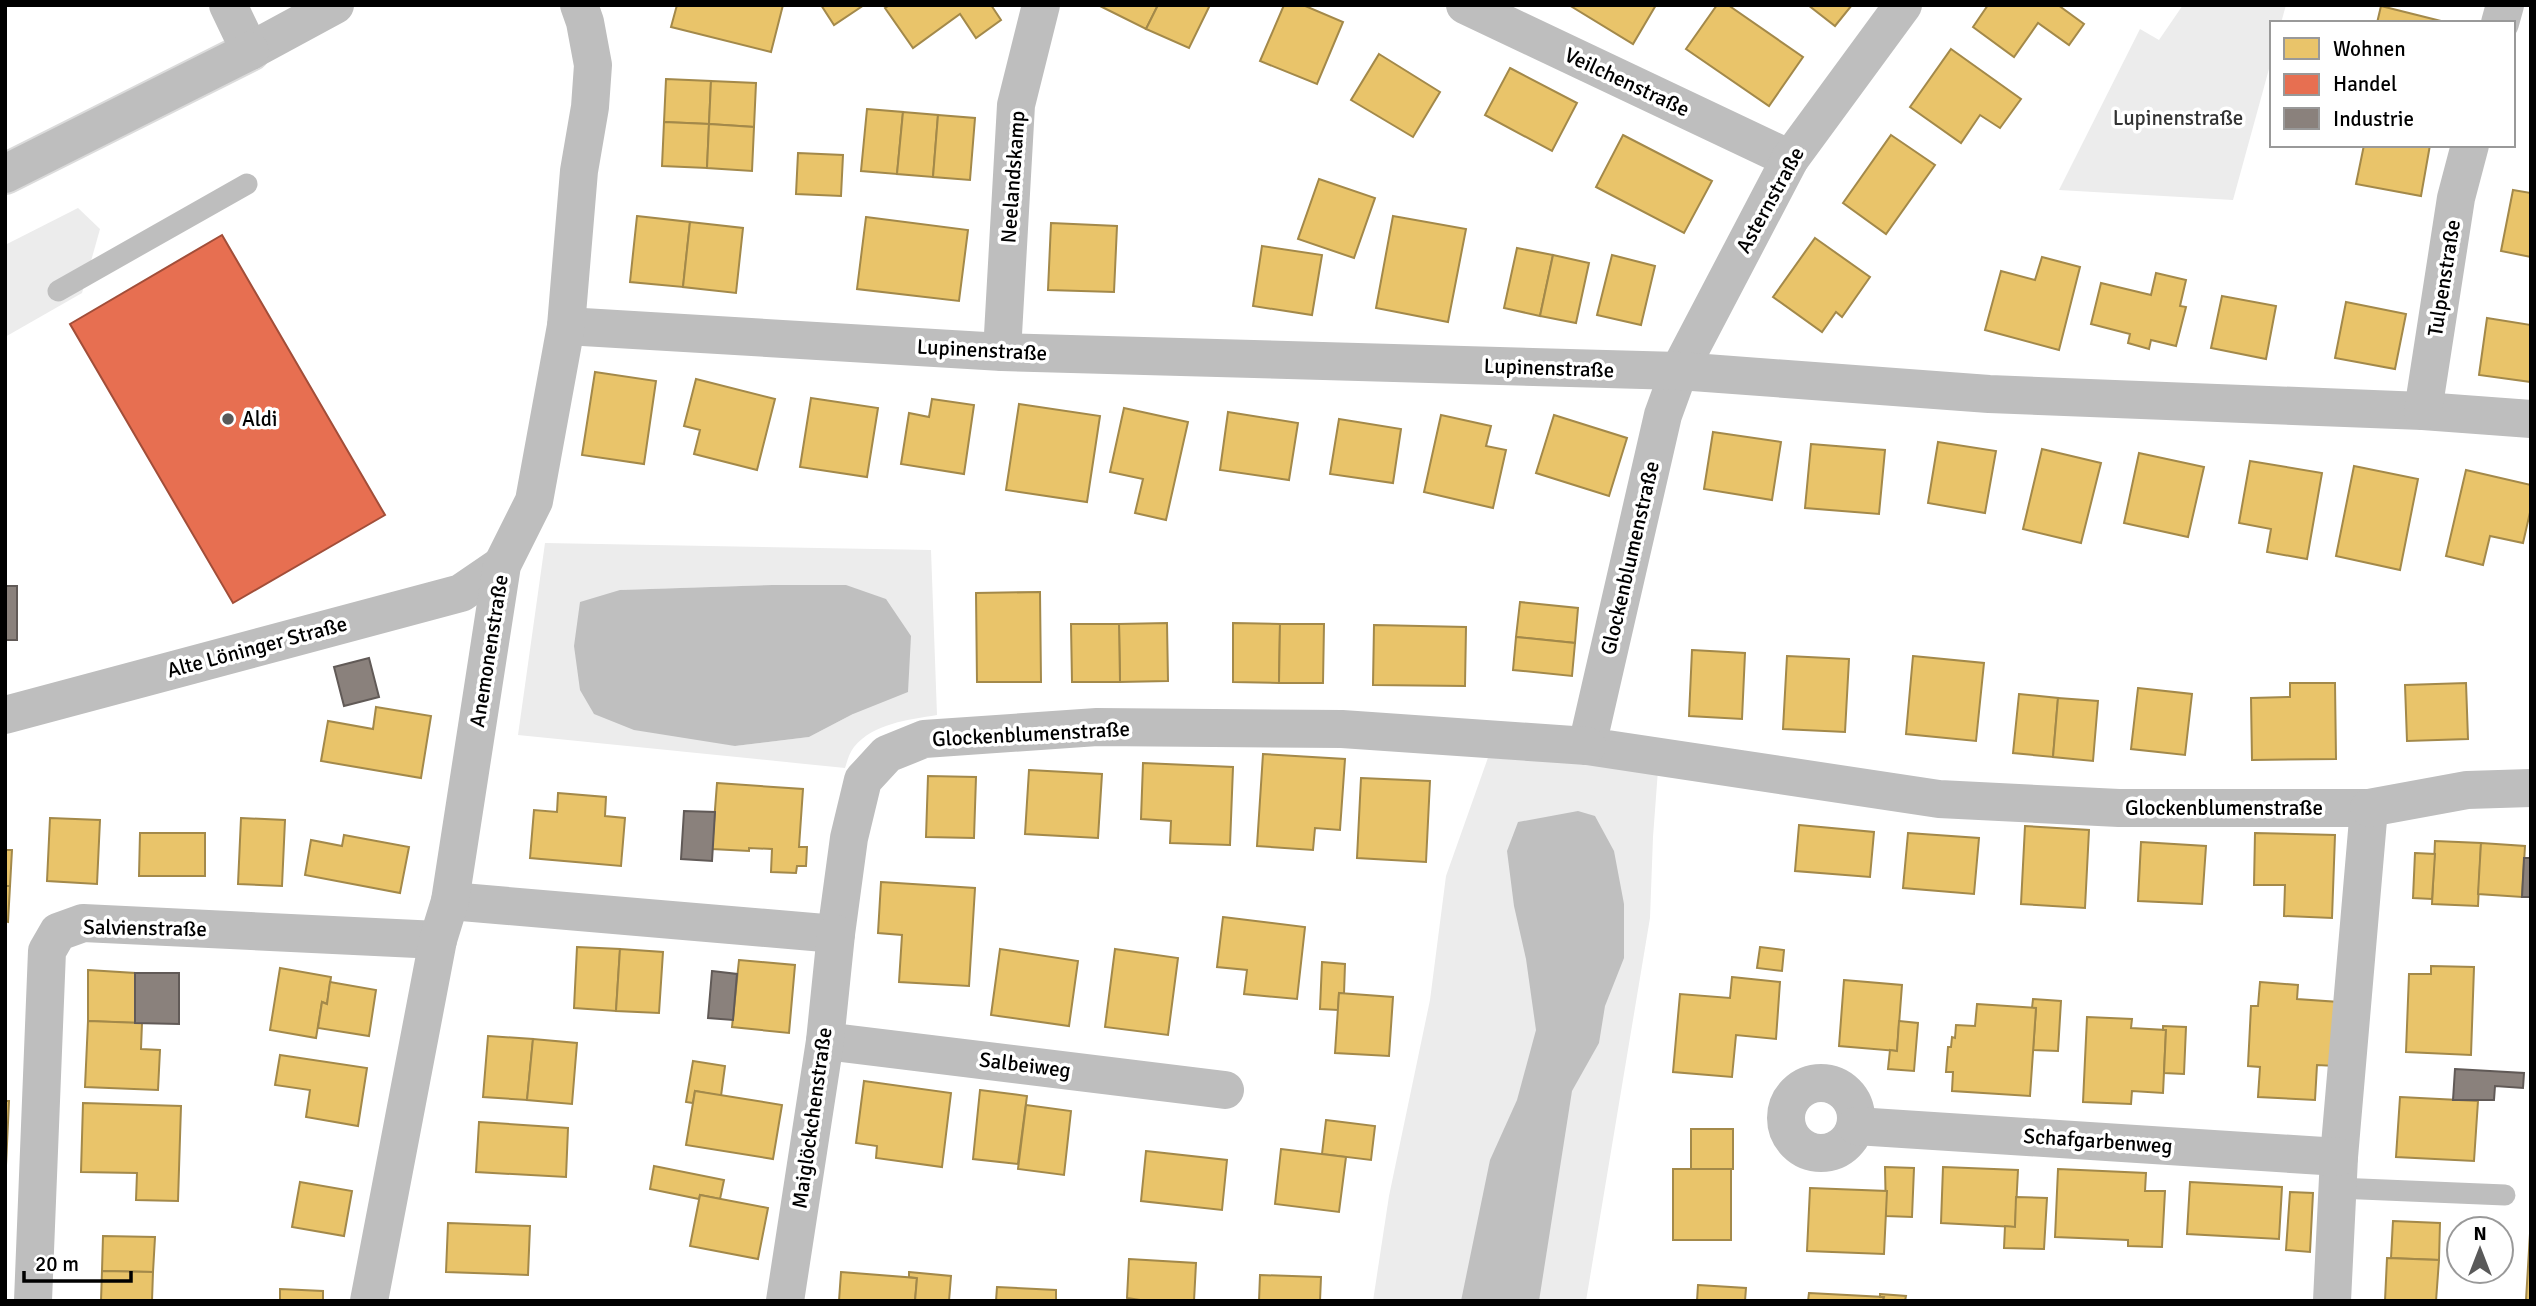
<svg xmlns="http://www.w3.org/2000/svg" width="2536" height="1306" viewBox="0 0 2536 1306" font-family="Signika,sans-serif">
<rect width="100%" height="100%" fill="#fff"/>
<g fill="#ececec" fill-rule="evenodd">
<polygon points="2183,5 2286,5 2281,23 2272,23 2272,58 2233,200 2059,190 2140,29 2159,40"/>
<polygon points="78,208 100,229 82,293 5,337 5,245"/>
<path d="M545 543 931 550 937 715C908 720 874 723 854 747 849 753 847 762 845 768L518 735ZM773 585H846L853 714 809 737 735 746 620 590Z"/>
<polygon points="1490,752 1658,770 1653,837 1650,918 1586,1301 1373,1301 1389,1196 1430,1000 1446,876"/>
</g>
<g fill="#bfbfbf">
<polygon points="773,585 846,585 886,599 911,636 908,692 853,714 809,737 735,746 634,730 594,714 580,690 574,646 580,602 620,590"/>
<polygon points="1578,811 1595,816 1614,851 1624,904 1624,958 1605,1006 1599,1043 1572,1091 1539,1301 1461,1301 1490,1160 1517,1100 1536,1030 1526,959 1514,906 1507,851 1518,822"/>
</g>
<g fill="#e9c46a" stroke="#a3894a" stroke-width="2">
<polygon points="677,5 783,5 771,52 671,27"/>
<polygon points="821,5 864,5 834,25"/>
<polygon points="890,5 991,5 1001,20 976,38 960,14 913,48 885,8"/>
<polygon points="1098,5 1158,5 1146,29"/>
<polygon points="1158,5 1210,5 1189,48 1146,29"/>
<polygon points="1284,5 1303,5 1343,22 1317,84 1260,61"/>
<polygon points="1569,5 1656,5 1633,44"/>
<polygon points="1717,5 1728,5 1803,57 1769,106 1686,49"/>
<polygon points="1808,5 1852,5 1835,26"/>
<polygon points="1988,5 2058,5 2084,24 2069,45 2038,23 2014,57 1973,27"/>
<polygon points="2381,6 2449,23 2377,23"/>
<polygon points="1951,49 2021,99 2000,128 1980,115 1961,143 1910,107"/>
<polygon points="1379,54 1440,92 1413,137 1351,100"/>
<polygon points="1510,68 1577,103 1552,151 1485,115"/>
<polygon points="666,79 711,81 709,124 664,122"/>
<polygon points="711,81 756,83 754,127 709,124"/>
<polygon points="867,109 903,112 897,174 861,171"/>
<polygon points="903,112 938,115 933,177 897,174"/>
<polygon points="938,115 975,118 970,180 933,177"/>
<polygon points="664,122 709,124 707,168 662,166"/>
<polygon points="709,124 754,127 752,171 707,168"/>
<polygon points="1623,135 1712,181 1684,233 1596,187"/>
<polygon points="1891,135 1935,165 1886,234 1843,203"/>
<polygon points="2364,145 2430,145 2421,196 2356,184"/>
<polygon points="798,153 843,155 841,196 796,194"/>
<polygon points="1319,179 1375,198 1354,258 1298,239"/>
<polygon points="2513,190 2531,193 2531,257 2501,251"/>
<polygon points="637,216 690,222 683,287 630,282"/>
<polygon points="1393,216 1466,229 1448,322 1376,308"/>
<polygon points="866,217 968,230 959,301 857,289"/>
<polygon points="690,222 743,228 736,293 683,287"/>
<polygon points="1051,223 1117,226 1114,292 1048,290"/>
<polygon points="1815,238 1870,277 1842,317 1836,312 1822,332 1773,297"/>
<polygon points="1262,246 1322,255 1312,315 1253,306"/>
<polygon points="1517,248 1553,255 1540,316 1504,308"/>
<polygon points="1553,255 1589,263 1576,323 1540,316"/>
<polygon points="1612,255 1655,266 1641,325 1597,315"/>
<polygon points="2042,257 2080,267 2059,350 1985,330 2001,271 2035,280"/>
<polygon points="2156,273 2186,280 2180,306 2186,307 2176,346 2151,340 2149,349 2128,343 2130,334 2091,324 2101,283 2151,295"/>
<polygon points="2222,296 2276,306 2266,359 2211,348"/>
<polygon points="2346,302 2406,314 2395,369 2335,358"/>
<polygon points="2487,318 2531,325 2531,382 2479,375"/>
<polygon points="595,372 656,381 644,464 582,455"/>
<polygon points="696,379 775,399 757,470 694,454 700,430 684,426"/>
<polygon points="811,398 878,408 867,477 800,467"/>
<polygon points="932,399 974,405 964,474 901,464 909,413 929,417"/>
<polygon points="1019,404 1100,416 1087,502 1006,490"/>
<polygon points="1124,408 1188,422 1166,520 1135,513 1143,479 1110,472"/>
<polygon points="1228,412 1298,423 1289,480 1220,470"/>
<polygon points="1441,415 1491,426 1486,446 1506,450 1493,508 1424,492"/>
<polygon points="1554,415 1627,438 1609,496 1536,473"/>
<polygon points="1339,419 1401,429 1393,483 1330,474"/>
<polygon points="1713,432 1781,442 1772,500 1704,489"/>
<polygon points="1938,442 1996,451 1985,513 1928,503"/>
<polygon points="1811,444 1885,450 1879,514 1805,508"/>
<polygon points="2042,449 2101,463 2081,543 2023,529"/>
<polygon points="2139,453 2204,467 2188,537 2124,523"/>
<polygon points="2250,461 2322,473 2307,559 2267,552 2271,529 2239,523"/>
<polygon points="2354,466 2418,479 2400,570 2336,556"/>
<polygon points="2466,470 2531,485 2531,508 2523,543 2490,536 2483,565 2446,556"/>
<polygon points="1040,592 1041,682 977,682 976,593"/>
<polygon points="1520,602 1578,608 1575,643 1516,637"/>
<polygon points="1167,623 1168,681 1120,682 1119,624"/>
<polygon points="1233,623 1280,624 1279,683 1233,682"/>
<polygon points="1071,624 1119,624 1120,682 1072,682"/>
<polygon points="1280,624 1324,624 1323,683 1279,683"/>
<polygon points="1374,625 1466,627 1465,686 1373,685"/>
<polygon points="1516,637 1575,643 1572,676 1513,670"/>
<polygon points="1692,650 1745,653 1742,719 1689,716"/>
<polygon points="1787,656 1849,659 1845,732 1783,729"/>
<polygon points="1913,656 1984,663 1976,741 1906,734"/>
<polygon points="2290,683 2335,683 2336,759 2252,760 2251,698 2290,697"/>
<polygon points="2466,683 2468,739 2407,741 2405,685"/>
<polygon points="2138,688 2192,694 2185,755 2131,749"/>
<polygon points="2019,694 2058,698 2053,757 2013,753"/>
<polygon points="2058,698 2098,701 2093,761 2053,757"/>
<polygon points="376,707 431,716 421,778 321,761 328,721 373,729"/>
<polygon points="1263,754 1345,759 1340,830 1315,828 1313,850 1257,846"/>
<polygon points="1143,763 1233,767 1230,845 1170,843 1171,821 1141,819"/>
<polygon points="1029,770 1102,774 1098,838 1025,834"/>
<polygon points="928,776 976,777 974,838 926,837"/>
<polygon points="1361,778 1430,781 1426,862 1357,858"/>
<polygon points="717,783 803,789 799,847 807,847 806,866 797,866 796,873 771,872 772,849 749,848 749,851 712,849"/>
<polygon points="558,793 606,797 605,816 625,818 621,866 530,858 534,810 557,812"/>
<polygon points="50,818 100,820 97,884 47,881"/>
<polygon points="241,818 285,820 282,886 238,884"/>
<polygon points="1799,825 1874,832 1870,877 1795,871"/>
<polygon points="2025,826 2089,830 2085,908 2021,904"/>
<polygon points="140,833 205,833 205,876 139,876"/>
<polygon points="1908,833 1979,838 1974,894 1903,888"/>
<polygon points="2255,833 2335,835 2332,918 2284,916 2285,885 2254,885"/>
<polygon points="344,835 409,847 400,893 305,875 311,840 342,846"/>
<polygon points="2435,841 2481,843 2478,906 2432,904"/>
<polygon points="2141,842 2206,846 2202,904 2138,901"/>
<polygon points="2481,843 2525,846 2522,897 2478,894"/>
<polygon points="5,850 12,850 10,886 5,886"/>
<polygon points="2415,853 2435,854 2432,899 2413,898"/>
<polygon points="881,882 975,888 969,986 899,982 902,935 878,933"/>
<polygon points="5,886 10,886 8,922 5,921"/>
<polygon points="1223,917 1305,927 1297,999 1244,994 1247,970 1217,967"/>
<polygon points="577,947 620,949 616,1011 574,1008"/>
<polygon points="1760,947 1784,950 1782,971 1757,968"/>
<polygon points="620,949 663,952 659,1013 616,1011"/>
<polygon points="1000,949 1078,961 1069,1026 991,1015"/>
<polygon points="1115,949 1178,958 1168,1035 1105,1027"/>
<polygon points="739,960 795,965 789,1033 732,1027"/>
<polygon points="1322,962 1345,964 1344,994 1339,993 1338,1010 1320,1009"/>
<polygon points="2431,966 2474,967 2471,1055 2406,1052 2409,974 2431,974"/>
<polygon points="280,968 331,977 327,1004 322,1002 316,1038 270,1030"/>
<polygon points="88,970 135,973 135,1023 88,1021"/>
<polygon points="1732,977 1780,982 1776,1039 1736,1035 1732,1077 1673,1072 1680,994 1730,998"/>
<polygon points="1844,980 1902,985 1897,1051 1839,1046"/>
<polygon points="330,982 376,990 369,1036 318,1028 322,1002 327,1004"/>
<polygon points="2260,982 2298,985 2297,999 2339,1002 2335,1066 2317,1065 2315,1100 2258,1097 2260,1067 2248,1066 2251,1006 2258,1006"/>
<polygon points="1339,993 1393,997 1389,1056 1335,1053"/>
<polygon points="2033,999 2061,1001 2058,1051 2033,1050 2036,1008 2032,1008"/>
<polygon points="1977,1004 2036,1008 2030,1096 1952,1091 1953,1072 1946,1072 1948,1047 1951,1047 1952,1037 1955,1038 1956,1025 1975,1026"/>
<polygon points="2087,1017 2132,1019 2131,1028 2166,1030 2163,1093 2132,1091 2131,1104 2083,1102"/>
<polygon points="88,1021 142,1023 141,1049 160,1050 158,1090 85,1087"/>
<polygon points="1899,1021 1918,1023 1914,1071 1888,1069 1890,1050 1897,1051"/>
<polygon points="2163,1026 2186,1027 2184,1074 2164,1073 2166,1030 2163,1030"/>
<polygon points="488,1036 533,1039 527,1100 483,1097"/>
<polygon points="533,1039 577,1043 572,1104 527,1100"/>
<polygon points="280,1055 367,1068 358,1126 306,1117 310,1090 275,1085"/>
<polygon points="693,1061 725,1066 721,1096 695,1091 693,1103 686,1102"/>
<polygon points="864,1081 951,1093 942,1167 876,1158 877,1146 856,1143"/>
<polygon points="980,1090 1027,1096 1018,1164 973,1159"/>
<polygon points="695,1091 782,1105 773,1159 686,1145"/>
<polygon points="2400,1097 2478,1101 2474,1161 2396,1157"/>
<polygon points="5,1101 9,1101 5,1187"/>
<polygon points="83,1103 181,1106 178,1201 136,1200 137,1173 81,1172"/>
<polygon points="1026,1105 1071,1111 1064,1175 1018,1169"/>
<polygon points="1326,1120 1375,1126 1371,1160 1322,1154"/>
<polygon points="479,1122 568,1128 566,1177 476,1172"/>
<rect x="1691" y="1129" width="42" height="40"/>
<polygon points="1281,1149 1346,1157 1339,1212 1275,1204"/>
<polygon points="1146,1151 1227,1160 1222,1210 1141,1201"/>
<polygon points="654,1166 724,1180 720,1199 700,1195 699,1199 650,1189"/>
<polygon points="1885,1167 1914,1168 1912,1217 1886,1216"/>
<polygon points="1943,1167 2018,1170 2015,1227 1941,1223"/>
<rect x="1673" y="1169" width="58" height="71"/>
<polygon points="2058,1169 2146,1173 2145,1191 2165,1191 2162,1247 2128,1246 2128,1240 2055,1237"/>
<polygon points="300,1182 352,1191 344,1236 292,1227"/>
<polygon points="2190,1182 2282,1187 2279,1239 2187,1234"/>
<polygon points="1810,1188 1887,1191 1884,1254 1807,1251"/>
<polygon points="2290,1192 2313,1193 2310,1252 2286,1250"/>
<polygon points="700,1195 768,1208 758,1259 690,1246"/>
<polygon points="2016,1197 2047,1198 2044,1249 2004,1248 2005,1226 2015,1227"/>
<polygon points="2531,1217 2531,1301 2526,1300"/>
<polygon points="2393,1221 2440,1223 2439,1260 2391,1258"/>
<polygon points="448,1223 530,1226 528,1275 446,1272"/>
<polygon points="103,1236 155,1237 153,1272 102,1271"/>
<polygon points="2387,1258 2439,1260 2436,1301 2385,1301"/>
<polygon points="1129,1259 1196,1263 1194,1301 1147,1301 1127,1298"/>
<polygon points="102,1271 153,1272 152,1301 101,1301"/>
<polygon points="841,1272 917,1278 915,1301 839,1301"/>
<polygon points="909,1272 951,1276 949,1301 915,1301 917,1278 909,1277"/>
<polygon points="1260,1275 1321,1277 1320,1301 1259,1301"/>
<polygon points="1698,1285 1746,1288 1745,1301 1697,1301"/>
<polygon points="997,1287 1056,1290 1056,1301 996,1301"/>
<polygon points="280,1289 323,1291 323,1301 280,1301"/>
<polygon points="1809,1293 1884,1297 1883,1301 1808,1301"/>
<polygon points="1880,1294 1906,1296 1905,1301 1883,1301 1884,1297 1880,1297"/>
</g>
<polygon fill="#e76f51" stroke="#a24e39" stroke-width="2" points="222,235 385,515 233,603 70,324"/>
<g fill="#8a817c" stroke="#615a57" stroke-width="2">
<rect x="5" y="586" width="12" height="54"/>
<polygon points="369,658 379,697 344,706 334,667"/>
<polygon points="684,811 715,812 712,861 681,859"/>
<polygon points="2524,858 2531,858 2531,897 2522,897"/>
<polygon points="712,971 737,974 733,1020 708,1018"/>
<polygon points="135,973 179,973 179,1024 135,1023"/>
<polygon points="2455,1069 2524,1073 2523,1088 2495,1086 2494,1100 2453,1100"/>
</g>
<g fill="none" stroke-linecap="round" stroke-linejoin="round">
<g stroke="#dbdbdb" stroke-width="42">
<polyline id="trunk" points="5,174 250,51"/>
</g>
<g stroke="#bebebe" stroke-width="21">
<polyline points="58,291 247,184"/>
<polyline points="2337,1188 2505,1195"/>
</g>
<g stroke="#bebebe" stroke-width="38">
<polyline points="228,5 250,51"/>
<polyline points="1465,5 1790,159"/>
<polyline points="1903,5 1790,159 1679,371 1663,415 1587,746 1939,799 2119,808 2369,808 2339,1157 2332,1301"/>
<polyline points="2500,23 2505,5"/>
<polyline points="566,326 1002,352 1679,371 1989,394 2423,411 2531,419"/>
<polyline points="1002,352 1016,105 1041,5"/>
<polyline points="2423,411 2456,198 2470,145"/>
<polyline points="5,715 461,593 502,565"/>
<polyline points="2369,808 2467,790 2531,788"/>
<polyline points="450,901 836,934 849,838 863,780 887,754 924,739 1097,727 1342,729 1587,746"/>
<polyline points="825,1041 1225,1090"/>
<circle cx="1821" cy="1118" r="35"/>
<polyline points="1856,1126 2339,1157"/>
<polyline points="33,1301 47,951 58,932 83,923 438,940"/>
<polyline points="369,1301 438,940 450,901 502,565 534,501 566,326 579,171 590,107 593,65 585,22 579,5"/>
<polyline points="785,1301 825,1041 836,934"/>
</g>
<polyline stroke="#bebebe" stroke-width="38" points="250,51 335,5"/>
<use href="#trunk" stroke="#bebebe" stroke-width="38"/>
</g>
<circle fill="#595959" stroke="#fff" stroke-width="2.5" cx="228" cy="419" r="7"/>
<g text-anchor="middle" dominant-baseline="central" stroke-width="7" stroke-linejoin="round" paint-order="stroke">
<g font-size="21" fill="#000" stroke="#fff">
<text transform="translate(1627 82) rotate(25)">Veilchenstraße</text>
<text transform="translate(1013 177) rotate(-86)">Neelandskamp</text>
<text transform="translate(1770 200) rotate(-61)">Asternstraße</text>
<text transform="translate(2444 278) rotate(-81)">Tulpenstraße</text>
<text transform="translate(982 350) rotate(3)">Lupinenstraße</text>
<text transform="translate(1549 368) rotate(2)">Lupinenstraße</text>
<text transform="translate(1630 558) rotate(-77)">Glockenblumenstraße</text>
<text transform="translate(257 647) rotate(-15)">Alte Löninger Straße</text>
<text transform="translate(489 651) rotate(-81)">Anemonenstraße</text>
<text transform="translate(1031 734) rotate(-3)">Glockenblumenstraße</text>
<text x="2224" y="808">Glockenblumenstraße</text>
<text transform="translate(145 928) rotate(1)">Salvienstraße</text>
<text transform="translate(1025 1065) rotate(7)">Salbeiweg</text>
<text transform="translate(812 1118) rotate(-82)">Maiglöckchenstraße</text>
<text transform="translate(2098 1141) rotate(4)">Schafgarbenweg</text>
</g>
<g font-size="21" fill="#333" stroke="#fff">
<text x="2178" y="118">Lupinenstraße</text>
</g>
<g font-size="21" fill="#000" stroke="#fff" text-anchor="start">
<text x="242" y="419">Aldi</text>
</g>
</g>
<rect width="2536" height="1306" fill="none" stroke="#000000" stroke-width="14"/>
<rect x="2270" y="21" width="245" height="126" fill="#ffffff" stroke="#999999" stroke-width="2"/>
<rect x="2284" y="38" width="35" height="21" fill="#e9c46a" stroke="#999999" stroke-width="2"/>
<text x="2333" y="56" font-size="21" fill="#000000">Wohnen</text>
<rect x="2284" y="74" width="35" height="21" fill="#e76f51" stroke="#999999" stroke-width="2"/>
<text x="2333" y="91" font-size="21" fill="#000000">Handel</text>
<rect x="2284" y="108" width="35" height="21" fill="#8a817c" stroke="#999999" stroke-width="2"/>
<text x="2333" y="126" font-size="21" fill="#000000">Industrie</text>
<g transform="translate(2480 1250)"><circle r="33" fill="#ffffff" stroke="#999999" stroke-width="2"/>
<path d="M0-5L12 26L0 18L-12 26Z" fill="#595959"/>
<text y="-10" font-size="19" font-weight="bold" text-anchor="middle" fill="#000000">N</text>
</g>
<path d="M24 1271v10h107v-10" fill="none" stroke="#000000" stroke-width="3.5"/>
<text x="35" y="1271" font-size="21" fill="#000000" stroke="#ffffff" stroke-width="5" paint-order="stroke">20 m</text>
</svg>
